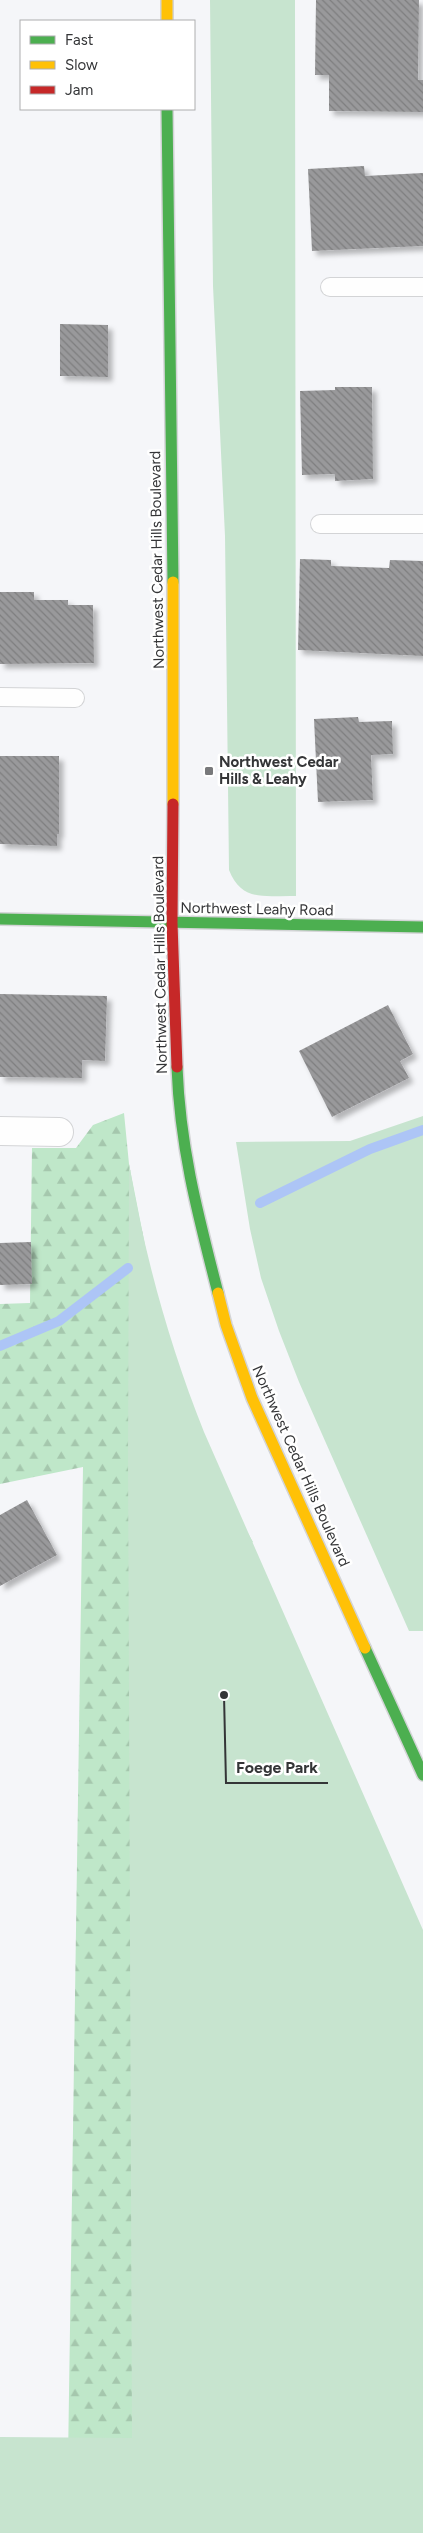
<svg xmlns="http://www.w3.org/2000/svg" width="423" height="2533" viewBox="0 0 423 2533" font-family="Figtree,sans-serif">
<defs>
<pattern id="forest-firs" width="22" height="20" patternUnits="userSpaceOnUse" patternTransform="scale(1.25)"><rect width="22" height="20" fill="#bfe7c9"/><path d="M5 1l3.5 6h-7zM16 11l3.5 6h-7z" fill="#a5c7ad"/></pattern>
<pattern id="building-back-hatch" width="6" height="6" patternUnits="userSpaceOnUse" patternTransform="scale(1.25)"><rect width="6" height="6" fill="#99999b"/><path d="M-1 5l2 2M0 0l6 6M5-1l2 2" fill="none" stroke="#7e7e7f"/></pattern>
<filter id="shadow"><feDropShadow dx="4.5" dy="4.5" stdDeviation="2.5" flood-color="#0004"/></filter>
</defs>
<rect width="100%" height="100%" fill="#f5f6f9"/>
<polygon fill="url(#forest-firs)" points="124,1113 129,1164 178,1413 253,1542 154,1602 423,2533 0,2533 68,2460 83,1467 0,1484 0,1304 30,1303 32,1148 76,1148 93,1125"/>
<g fill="#c7e4cf">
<path d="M210 0H295L296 896C266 895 242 903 229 870L225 536 213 286Z"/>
<polygon points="423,1116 423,1631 409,1631 299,1382 279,1331 261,1278 250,1229 236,1142 350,1141"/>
<path d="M129 1164C145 1257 169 1344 204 1432L423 1930V2533H0V2437L132 2438 128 1459Z"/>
</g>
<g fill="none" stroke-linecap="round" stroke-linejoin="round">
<g stroke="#adc5f6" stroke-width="10">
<polyline points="260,1203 370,1149 423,1130"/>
<polyline points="0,1346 59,1321 128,1268"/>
</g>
</g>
<g fill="url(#building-back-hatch)" filter="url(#shadow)">
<polygon points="316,0 419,0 418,80 423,80 423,112 329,111 329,75 315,75"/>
<polygon points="364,166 365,176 423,173 423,246 312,251 308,169"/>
<polygon points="60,324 108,325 108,377 60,376"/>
<polygon points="335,387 372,387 373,479 335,481 335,474 302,475 300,391 335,390"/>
<polygon points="300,559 331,560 331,566 389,568 390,560 423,561 423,656 298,650"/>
<polygon points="0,592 34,592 34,600 68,600 68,605 93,605 94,663 0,664"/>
<polygon points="358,717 359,722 392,721 393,754 371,755 373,800 318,802 314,719"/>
<polygon points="0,756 59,756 59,834 57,834 57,846 0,844"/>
<polygon points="0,994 107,996 105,1061 82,1060 82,1078 0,1077"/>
<polygon points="388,1005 413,1054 400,1061 409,1078 332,1117 299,1051"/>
<polygon points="31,1242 32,1284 0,1285 0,1243"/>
<polygon points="27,1500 57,1555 0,1586 0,1515"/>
</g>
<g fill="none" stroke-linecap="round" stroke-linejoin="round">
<g stroke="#d3d4d6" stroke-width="20">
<g id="lane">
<polyline points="330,287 423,287"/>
<polyline points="320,524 423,524"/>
<polyline points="0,697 75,698"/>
</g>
</g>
<g stroke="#d3d4d6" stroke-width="30">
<polyline id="street" points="0,1131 59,1132"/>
</g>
<g stroke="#d3d4d6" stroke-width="14">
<g id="fast">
<polyline points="167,109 173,582"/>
<polyline points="0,919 423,927"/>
<path d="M177 1067C180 1148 198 1215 218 1293"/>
<polyline points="365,1648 423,1775"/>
</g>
</g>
<g stroke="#d3d4d6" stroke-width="14">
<g id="slow">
<polyline points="167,0 167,21"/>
<polyline points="173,804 173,582"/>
<polyline points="218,1293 226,1325 252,1398 365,1648"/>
</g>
</g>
<g stroke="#d3d4d6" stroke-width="14">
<polyline id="jam" points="173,804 172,923 177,1067"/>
</g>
<use href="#lane" stroke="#fefefe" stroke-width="18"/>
<use href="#street" stroke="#fefefe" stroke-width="28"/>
<use href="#fast" stroke="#4caf50" stroke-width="11"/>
<use href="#slow" stroke="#ffc107" stroke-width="11"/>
<use href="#jam" stroke="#c62828" stroke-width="11"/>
</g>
<rect fill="#78797b" stroke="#fff" stroke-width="2" x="204" y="766" width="10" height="10" rx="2.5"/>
<g text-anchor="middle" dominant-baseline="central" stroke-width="5" stroke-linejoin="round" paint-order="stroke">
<g font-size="15" fill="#343537" stroke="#fff">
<text transform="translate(157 560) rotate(-91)">Northwest Cedar Hills Boulevard</text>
<text transform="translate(257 909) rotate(1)">Northwest Leahy Road</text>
<text transform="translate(160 965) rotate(-91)">Northwest Cedar Hills Boulevard</text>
<text transform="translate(301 1466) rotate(66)">Northwest Cedar Hills Boulevard</text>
</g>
<g font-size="15" font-weight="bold" fill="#343537" stroke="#fff" text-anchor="start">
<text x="219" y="762">Northwest Cedar<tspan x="219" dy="17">Hills &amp; Leahy</tspan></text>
</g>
</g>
<path fill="none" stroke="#343537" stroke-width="2" d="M224 1695L226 1783H328"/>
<circle fill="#343537" stroke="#fff" stroke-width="2" cx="224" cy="1695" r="5"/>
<g font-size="16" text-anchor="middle" font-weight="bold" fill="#343537" stroke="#fff" stroke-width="5" stroke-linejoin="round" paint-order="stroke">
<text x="277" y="1773">Foege Park</text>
</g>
<rect x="20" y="20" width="175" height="90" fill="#ffffff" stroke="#aeaeaf"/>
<rect x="30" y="36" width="25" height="8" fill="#4caf50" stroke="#aeaeaf"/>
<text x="65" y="45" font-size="15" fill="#343537">Fast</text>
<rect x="30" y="61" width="25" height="8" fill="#ffc107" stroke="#aeaeaf"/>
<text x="65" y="70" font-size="15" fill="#343537">Slow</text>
<rect x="30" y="86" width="25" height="8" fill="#c62828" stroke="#aeaeaf"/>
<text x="65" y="95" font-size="15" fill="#343537">Jam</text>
</svg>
